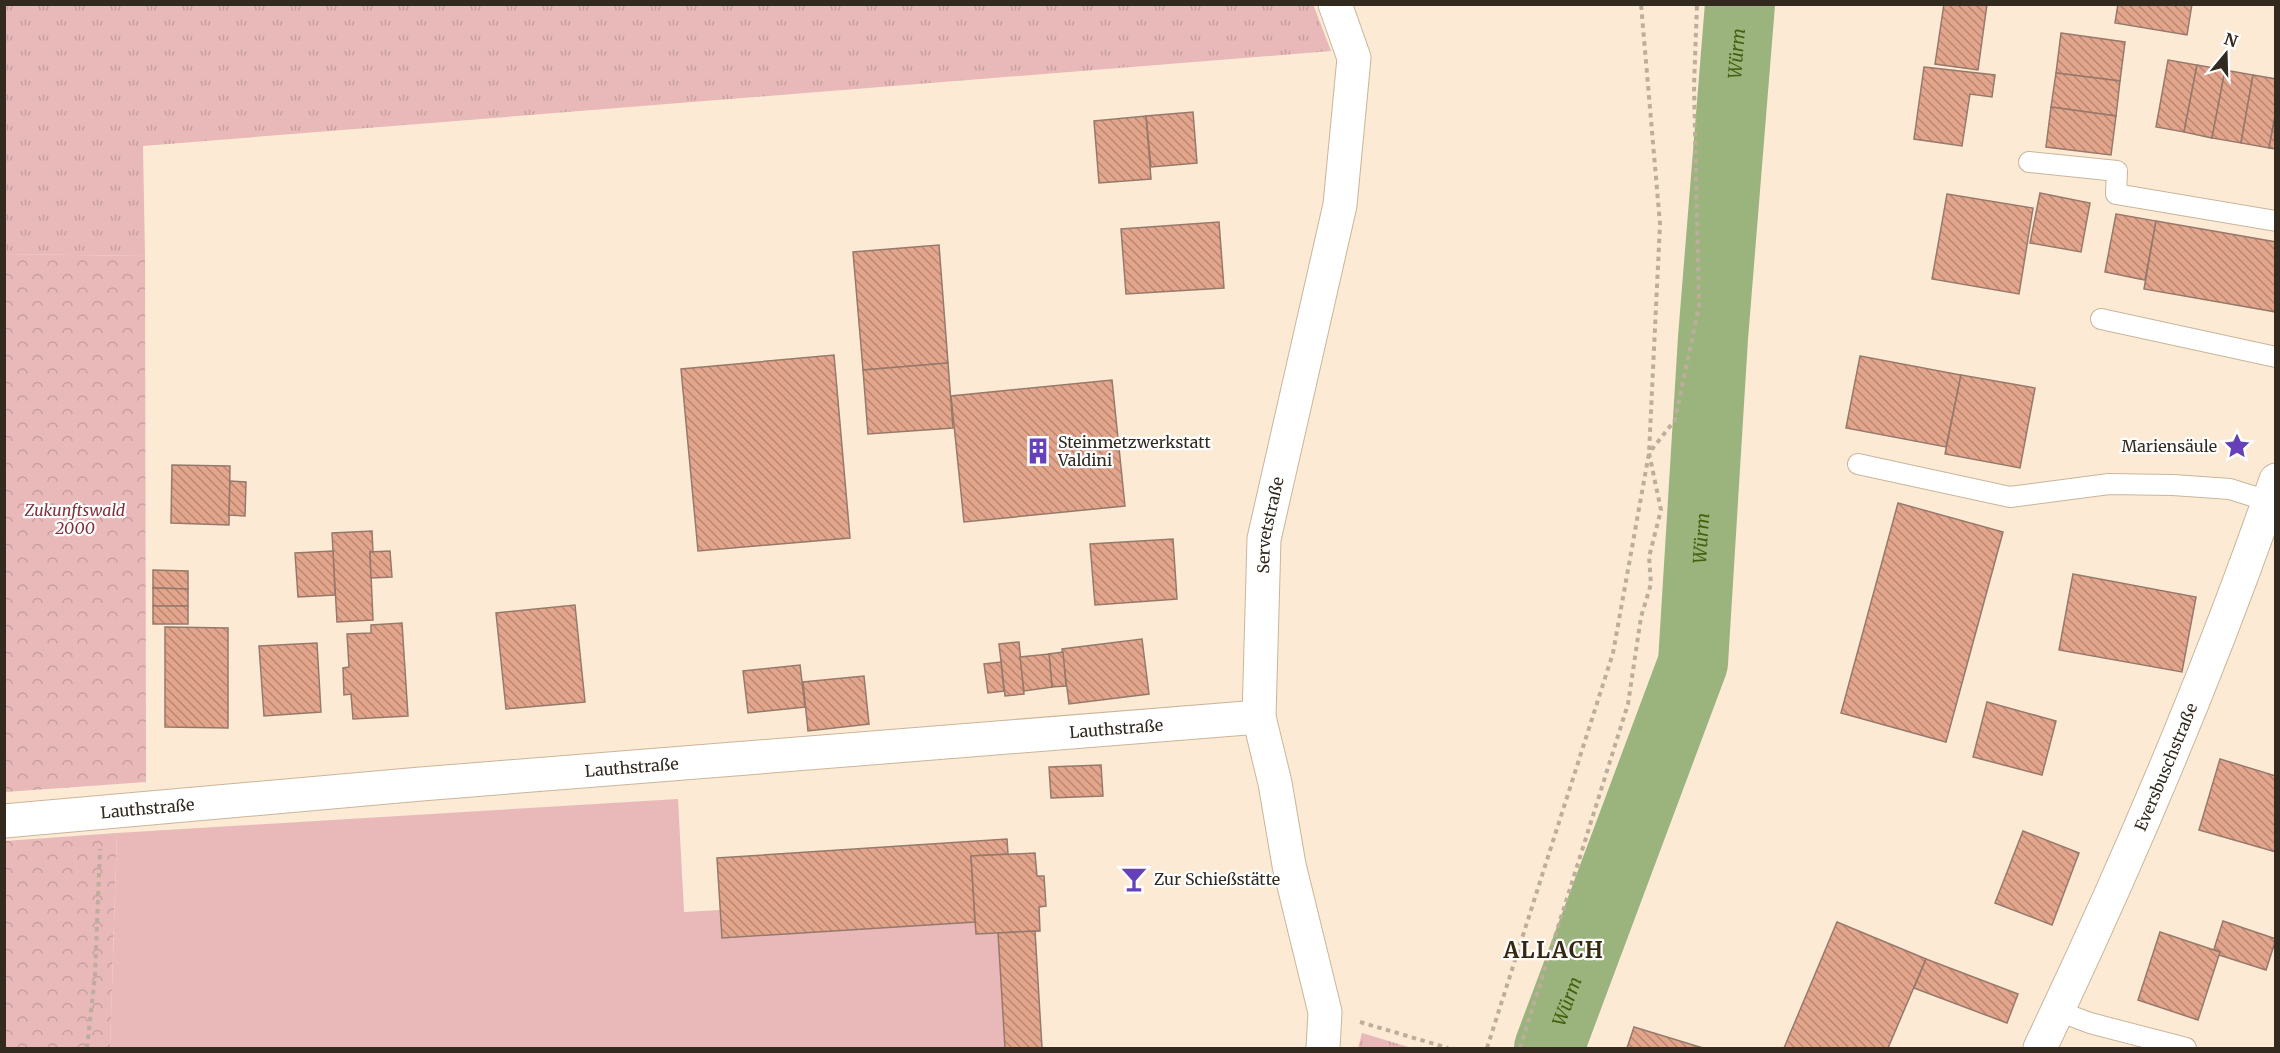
<svg xmlns="http://www.w3.org/2000/svg" width="2280" height="1053" viewBox="0 0 2280 1053" font-family="Merriweather,serif">
<defs>
<pattern id="grass-tufts" width="24" height="20" patternUnits="userSpaceOnUse" patternTransform="scale(1.5)"><rect width="24" height="20" fill="#e9b9ba"/><path d="M3 7l-1-3M5 7V3M7 7l1-3M15 17l-1-3M17 17v-4M19 17l1-3" fill="none" stroke="#c89f9f"/></pattern>
<pattern id="forest-crowns" width="20" height="18" patternUnits="userSpaceOnUse" patternTransform="scale(1.5)"><rect width="20" height="18" fill="#e9b9ba"/><path d="M2 6a3 3 0 1 1 6 0M12 15a3 3 0 1 1 6 0" fill="none" stroke="#c89f9f"/></pattern>
<pattern id="building-back-hatch" width="6" height="6" patternUnits="userSpaceOnUse" patternTransform="scale(1.5)"><rect width="6" height="6" fill="#e3a68c"/><path d="M-1 5l2 2M0 0l6 6M5-1l2 2" fill="none" stroke="#b98772"/></pattern>
</defs>
<rect width="100%" height="100%" fill="#fcead5"/>
<g fill="url(#grass-tufts)">
<polygon points="1313,4 1331,51 143,146 145,256 5,254 5,5"/>
<polygon points="1362,1033 1412,1048 1358,1048"/>
</g>
<g fill="url(#forest-crowns)">
<polygon points="5,254 145,256 146,782 5,792"/>
<polygon points="117,833 110,1048 5,1048 5,841"/>
</g>
<polygon fill="#e9b9ba" points="678,799 684,912 720,910 717,858 1007,839 1008,854 971,857 976,934 998,933 1005,1048 110,1048 117,833"/>
<g fill="none" stroke-linecap="round" stroke-linejoin="round">
<path stroke="#9bb47d" stroke-width="70" id="s1" d="M1549 1048 1693 663 1713 338 1740 4"/>
</g>
<g fill="url(#building-back-hatch)" stroke="#97796c" stroke-width="1.5">
<polygon points="1944,4 1987,4 1978,70 1935,64"/>
<polygon points="2118,4 2192,4 2187,35 2115,23"/>
<polygon points="2061,33 2125,42 2120,81 2056,73"/>
<polygon points="2168,60 2197,65 2184,132 2156,127"/>
<polygon points="2197,65 2225,70 2212,138 2184,132"/>
<polygon points="1924,67 1995,75 1992,97 1970,94 1962,146 1914,139"/>
<polygon points="2225,70 2253,75 2241,143 2212,138"/>
<polygon points="2056,73 2120,81 2116,116 2051,107"/>
<polygon points="2253,75 2276,79 2276,111 2269,148 2241,143"/>
<polygon points="2051,107 2116,116 2111,155 2046,147"/>
<polygon points="2276,111 2276,149 2269,148"/>
<polygon points="1193,112 1197,163 1151,167 1146,116"/>
<polygon points="1146,116 1151,179 1099,183 1094,121"/>
<polygon points="2040,193 2090,203 2081,252 2030,243"/>
<polygon points="1947,194 2033,208 2019,294 1932,279"/>
<polygon points="2116,214 2156,221 2145,280 2105,272"/>
<polygon points="2156,221 2276,242 2276,312 2144,289"/>
<polygon points="1219,222 1224,288 1126,294 1121,229"/>
<polygon points="939,245 948,363 863,370 853,252"/>
<polygon points="834,355 850,538 698,551 681,369"/>
<polygon points="1860,356 1961,375 1946,447 1846,428"/>
<polygon points="948,363 953,428 868,434 863,370"/>
<polygon points="1961,375 2035,388 2020,468 1945,454"/>
<polygon points="1112,380 1125,506 964,522 951,396"/>
<polygon points="172,465 230,466 229,525 171,523"/>
<polygon points="230,481 246,482 245,516 229,515"/>
<polygon points="1898,503 2003,532 1946,742 1841,713"/>
<polygon points="372,531 373,552 370,552 373,620 337,622 332,533"/>
<polygon points="1173,539 1177,599 1095,605 1090,544"/>
<polygon points="333,551 335,595 298,597 295,553"/>
<polygon points="390,551 392,577 371,578 370,552"/>
<polygon points="153,570 188,571 188,589 153,588"/>
<polygon points="2073,574 2196,597 2182,672 2059,650"/>
<polygon points="153,588 188,589 188,606 153,606"/>
<polygon points="575,605 585,702 506,709 496,613"/>
<rect x="153" y="606" width="35" height="18"/>
<polygon points="402,623 408,716 353,719 351,694 344,695 343,668 349,667 347,634 371,633 371,625"/>
<polygon points="165,627 228,628 228,728 165,727"/>
<polygon points="1142,639 1149,694 1069,704 1062,649"/>
<polygon points="1019,642 1024,694 1005,696 999,644"/>
<polygon points="317,643 321,712 264,716 259,646"/>
<polygon points="1063,652 1066,686 1052,687 1049,654"/>
<polygon points="1049,654 1052,687 1024,691 1020,657"/>
<polygon points="1001,662 1004,691 988,693 984,664"/>
<polygon points="800,665 805,707 748,713 743,671"/>
<polygon points="864,676 869,724 808,731 803,682"/>
<polygon points="1987,702 2056,721 2042,775 1973,757"/>
<polygon points="2220,759 2276,776 2276,852 2199,830"/>
<polygon points="1101,765 1103,796 1051,798 1049,767"/>
<polygon points="2023,831 2079,853 2052,925 1995,903"/>
<polygon points="1007,839 1008,854 971,856 975,922 722,938 717,858"/>
<polygon points="1035,853 1037,876 1044,876 1046,906 1039,907 1040,931 976,934 971,856"/>
<polygon points="2223,921 2276,939 2266,970 2219,955 2220,952 2214,949"/>
<polygon points="1837,922 1926,959 1888,1048 1784,1048"/>
<polygon points="1035,931 1042,1048 1005,1048 998,933"/>
<polygon points="2160,932 2220,952 2198,1020 2138,1000"/>
<polygon points="1926,959 2018,994 2007,1023 1914,988"/>
<polygon points="1634,1027 1703,1048 1627,1048"/>
</g>
<g fill="none" stroke-linecap="round" stroke-linejoin="round">
<g stroke="#cab59b" stroke-width="22">
<g id="lane">
<polyline points="2029,162 2117,171 2116,194 2276,221"/>
<polyline points="2101,319 2276,357"/>
<polyline points="1858,464 2010,497 2109,484 2173,485 2230,489 2268,501"/>
<polyline points="2058,1011 2090,1023 2186,1048"/>
</g>
</g>
<g stroke="#cab59b" stroke-width="35">
<g id="street">
<path id="s2" d="M4 821 421 784 1259 717"/>
<path id="s3" d="M1323 1048 1325 1012 1289 865 1275 783 1259 717 1264 539 1340 205 1354 58 1335 4"/>
</g>
</g>
<g stroke="#cab59b" stroke-width="35">
<g id="secondary">
<path id="s4" d="M2040 1048C2128 863 2209 674 2276 480"/>
</g>
</g>
<g stroke="#bdae9c" stroke-width="4" stroke-dasharray="4.5 4.5" stroke-linecap="butt">
<polyline points="1360,1022 1448,1048"/>
<polyline points="87,1048 95,975 100,849"/>
<polyline points="1487,1048 1613,653 1649,453 1660,224 1641,4"/>
<polyline points="1520,1048 1628,704 1641,617 1651,584 1649,557 1661,510 1649,453 1675,420 1699,306 1694,86 1697,4"/>
</g>
<use href="#lane" stroke="#fff" stroke-width="20"/>
<use href="#street" stroke="#fff" stroke-width="33"/>
<use href="#secondary" stroke="#fff" stroke-width="33"/>
</g>
<defs>
<g id="sight-bare" transform="scale(2.07)"><path d="M0-6L1.8-2.2L6-1.7L2.9 1.2L3.7 5.4L0 3.3L-3.7 5.4L-2.9 1.2L-6-1.7L-1.8-2.2Z" fill="#6640b9" stroke="#fff" stroke-width="2.5" paint-order="stroke"/></g>
<g id="building-bare" transform="scale(2.07)"><path d="M-4-6H4V6H1V3H-1V6H-4ZM-2.5-4.3h1.7v1.8h-1.7ZM.8-4.3h1.7v1.8H.8ZM-2.5-1h1.7V.8h-1.7ZM.8-1h1.7V.8H.8Z" fill="#6640b9" stroke="#fff" stroke-width="2.5" paint-order="stroke"/></g>
<g id="bar-bare" transform="scale(2.07)"><path d="M-6-5H6L.8 .8V4.5H3.5V6h-7V4.5H-.8V.8Z" fill="#6640b9" stroke="#fff" stroke-width="2.5" paint-order="stroke"/></g>
</defs>
<g fill-rule="evenodd">
<use href="#sight-bare" x="2237" y="446"/>
<use href="#building-bare" x="1038" y="451"/>
<use href="#bar-bare" x="1134" y="879"/>
</g>
<g text-anchor="middle" dominant-baseline="central" stroke-width="4.5" stroke-linejoin="round" paint-order="stroke">
<g font-size="16" fill="#32291f" stroke="#fff" text-anchor="start">
<text x="1058" y="442">Steinmetzwerkstatt<tspan x="1058" dy="18">Valdini</tspan></text>
<text x="2217" y="446" text-anchor="end">Mariensäule</text>
<text x="1154" y="879">Zur Schießstätte</text>
</g>
<g font-size="16" font-style="italic" fill="#813039" stroke="#fff">
<text x="75" y="510">Zukunftswald<tspan x="75" dy="18">2000</tspan></text>
</g>
<g font-size="16" fill="#32291f" stroke="#fff">
<text stroke="none"><textPath href="#s3" startOffset="531">Servetstraße</textPath></text>
<text stroke="none"><textPath href="#s2" startOffset="1116">Lauthstraße</textPath></text>
<text stroke="none"><textPath href="#s2" startOffset="630">Lauthstraße</textPath></text>
<text stroke="none"><textPath href="#s4" startOffset="308">Eversbuschstraße</textPath></text>
<text stroke="none"><textPath href="#s2" startOffset="144">Lauthstraße</textPath></text>
</g>
<g font-size="18" font-style="italic" fill="#43610e" stroke="#fff">
<text stroke="none"><textPath href="#s1" startOffset="1022">Würm</textPath></text>
<text stroke="none"><textPath href="#s1" startOffset="536">Würm</textPath></text>
<text stroke="none"><textPath href="#s1" startOffset="50">Würm</textPath></text>
</g>
<g font-size="22" font-weight="bold" letter-spacing="1.5" fill="#382711" stroke="#fff">
<text x="1554" y="950">ALLACH</text>
</g>
</g>
<rect width="2280" height="1053" fill="none" stroke="#32291f" stroke-width="12"/>
<g transform="translate(2226 54) rotate(19)" stroke="#ffffff" stroke-width="4.5" paint-order="stroke">
<path d="M0-4.5L10 22L0 15L-10 22Z" fill="#32291f"/>
<text y="-9" font-size="16" font-weight="bold" text-anchor="middle" fill="#32291f">N</text>
</g>
</svg>
